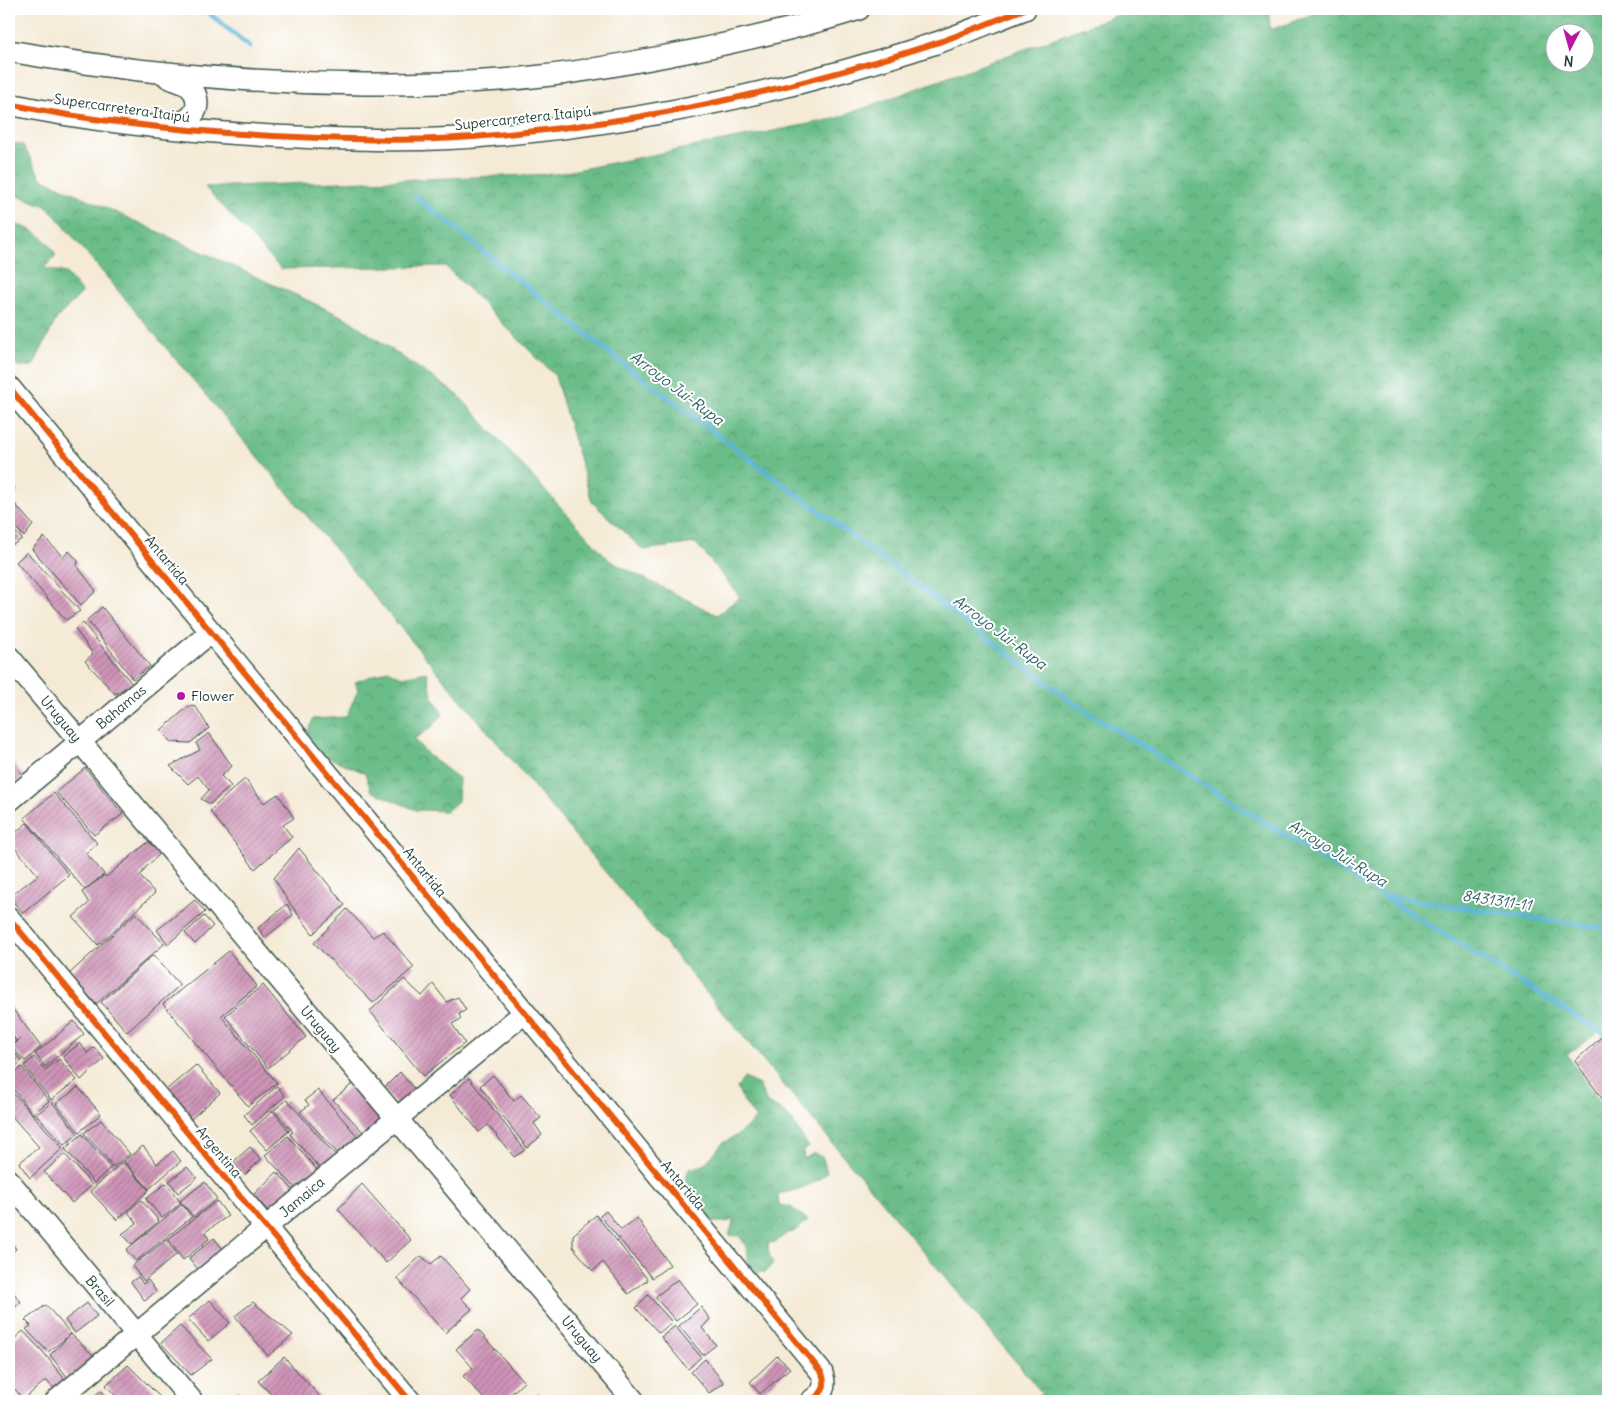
<svg xmlns="http://www.w3.org/2000/svg" width="1617" height="1410" viewBox="0 0 1617 1410" font-family="Delius,sans-serif">
<defs>
<pattern id="forest-crowns" width="20" height="18" patternUnits="userSpaceOnUse" patternTransform="scale(1.25)"><rect width="20" height="18" fill="#6bbd89"/><path d="M2 6a3 3 0 1 1 6 0M12 15a3 3 0 1 1 6 0" fill="none" stroke="#579b71"/></pattern>
<pattern id="building-hatch" width="6" height="6" patternUnits="userSpaceOnUse" patternTransform="scale(1.25)"><rect width="6" height="6" fill="#cf94b8"/><path d="M-1 1l2-2M0 6l6-6M5 7l2-2" fill="none" stroke="#a77a96"/></pattern>
</defs>
<rect width="100%" height="100%" fill="#fff"/>
<filter id="ink" filterUnits="userSpaceOnUse"><feTurbulence type="fractalNoise" baseFrequency=".02" numOctaves="2"/><feDisplacementMap in="SourceGraphic" scale="10" xChannelSelector="R" yChannelSelector="G"/><feConvolveMatrix kernelMatrix="1 2 1 2 8 2 1 2 1" color-interpolation-filters="sRGB"/></filter>
<filter id="wash" filterUnits="userSpaceOnUse"><feTurbulence type="fractalNoise" baseFrequency=".0096" numOctaves="4" result="noise"/><feDisplacementMap in="SourceGraphic" scale="20" xChannelSelector="R" yChannelSelector="G"/><feGaussianBlur stdDeviation="1.12" result="paint"/><feColorMatrix in="noise" values="0 0 0 0 0 0 0 0 0 0 0 0 0 0 0 0 0 1.4 0 .05"/><feComposite in="paint" operator="in"/></filter>
<g filter="url(#wash)">
<rect width="100%" height="100%" fill="#f4ead6"/>
<g fill="url(#forest-crowns)" stroke="#457d5e" fill-rule="evenodd">
<path d="M1134 9H1269L1270 30 1327 9H1608V1025L1567 1055 1608 1115V1401H1033L1042 1393 48 207 9 192V142L23 145 41 178 346 318 458 395 610 561 717 615 740 597 696 543 643 550 592 502 555 376 445 266 281 269 205 187 556 174 834 119ZM1554 32H1584V62H1554Z"/>
<path d="M9 222C32 230 43 232 56 255L44 268 66 273 82 293 57 318 33 366H18L9 358Z"/>
<polygon points="388,670 402,677 427,672 432,695 443,714 432,727 414,739 429,756 459,778 458,801 447,811 416,810 371,791 365,773 318,753 304,741 313,719 346,717 358,690 355,682"/>
<path d="M744 1078 759 1085 767 1103 782 1111 790 1118 809 1147 803 1152 804 1159 814 1153 823 1158 827 1173C813 1185 797 1191 778 1194L779 1205 791 1207 808 1220 796 1231 786 1234 776 1242 768 1243 769 1254 773 1264 765 1272H752L747 1267C750 1255 747 1245 739 1236L729 1235 734 1219 727 1222H710L697 1207 694 1199 682 1189 689 1169 704 1165 723 1143 739 1134 756 1119 744 1102 737 1088Z"/>
</g>
<g fill="none" stroke-linecap="round" stroke-linejoin="round">
<g stroke="#5ab5d7" stroke-width="5">
<polyline points="204,9 250,47"/>
<polyline points="415,196 616,358 1075,704 1583,1021 1608,1035"/>
<polyline points="1386,896 1608,929"/>
</g>
</g>
<g id="blocks">
<g fill="url(#building-hatch)">
<polygon points="9,481 15,489 9,493"/>
<polygon points="9,497 33,525 24,537 9,519"/>
<polygon points="9,525 22,539 9,547"/>
<polygon points="44,537 63,557 69,551 78,561 77,566 96,591 81,605 32,549"/>
<polygon points="27,552 80,611 66,620 16,562"/>
<polygon points="102,607 150,666 133,679 87,620"/>
<polygon points="83,623 132,684 115,694 85,661 93,654 75,629"/>
<polygon points="189,706 196,707 209,728 190,743 171,742 160,731"/>
<polygon points="209,733 232,766 221,776 231,786 210,804 201,799 209,790 198,776 188,784 170,766 200,750 196,743"/>
<polygon points="9,759 24,776 9,789"/>
<polygon points="85,768 123,814 94,835 56,792"/>
<polygon points="245,779 264,803 278,794 294,818 283,825 292,837 255,869 210,811 233,789"/>
<polygon points="54,793 97,843 86,853 104,874 85,890 24,818"/>
<polygon points="27,823 69,875 23,913 9,897 38,875 9,841 9,838"/>
<polygon points="153,838 163,851 146,867 140,876 155,893 98,945 73,917 89,903 82,892 105,875 106,877"/>
<polygon points="299,848 345,905 313,934 288,901 274,878"/>
<polygon points="195,900 205,912 168,944 157,930"/>
<polygon points="287,904 293,915 265,938 258,928"/>
<polygon points="347,909 373,937 383,931 414,967 373,1003 314,943"/>
<polygon points="136,913 164,944 96,1004 69,974"/>
<polygon points="204,916 213,926 195,944 185,933"/>
<polygon points="229,951 257,986 221,1016 277,1083 248,1106 163,1004"/>
<polygon points="153,955 180,985 127,1032 101,1002"/>
<polygon points="404,979 422,996 433,984 447,1002 458,997 466,1010 459,1014 461,1019 452,1024 465,1043 423,1076 370,1011"/>
<polygon points="263,985 306,1037 268,1068 225,1016"/>
<polygon points="9,1004 41,1047 25,1061 11,1046 20,1039 17,1041 9,1032"/>
<polygon points="74,1021 84,1034 45,1067 35,1054"/>
<polygon points="1608,1031 1608,1107 1575,1061"/>
<polygon points="9,1033 16,1042 9,1046 22,1061 9,1072"/>
<polygon points="80,1043 87,1053 94,1047 104,1059 81,1080 63,1057"/>
<polygon points="34,1057 45,1070 59,1059 77,1080 51,1100 24,1066"/>
<polygon points="196,1065 220,1093 191,1119 166,1090"/>
<polygon points="22,1067 49,1101 33,1114 9,1084 9,1078"/>
<polygon points="400,1072 415,1090 398,1107 383,1089"/>
<polygon points="493,1075 514,1101 521,1095 541,1118 534,1123 542,1135 527,1148 480,1086"/>
<polygon points="469,1078 525,1150 514,1157 488,1125 479,1132 450,1095"/>
<polygon points="356,1081 387,1118 366,1135 333,1100"/>
<polygon points="277,1086 285,1096 252,1125 244,1115"/>
<polygon points="78,1087 101,1114 79,1132 56,1104"/>
<polygon points="318,1090 359,1138 339,1155 300,1112 309,1105 305,1100"/>
<polygon points="13,1093 63,1148 30,1178 19,1163 39,1147 9,1113 9,1096"/>
<polygon points="287,1100 337,1157 322,1171 290,1134 293,1132 274,1110"/>
<polygon points="52,1102 78,1134 64,1145 36,1115"/>
<polygon points="273,1111 289,1131 267,1150 250,1131"/>
<polygon points="101,1120 130,1154 114,1167 84,1133"/>
<polygon points="82,1134 111,1167 94,1183 65,1149"/>
<polygon points="288,1136 320,1173 298,1191 265,1155"/>
<polygon points="143,1146 157,1164 173,1151 181,1161 149,1189 124,1161"/>
<polygon points="250,1147 261,1159 245,1175 233,1162"/>
<polygon points="65,1154 92,1185 72,1203 44,1172"/>
<polygon points="123,1162 149,1190 117,1220 90,1191"/>
<polygon points="187,1167 197,1178 178,1193 169,1181"/>
<polygon points="277,1172 294,1191 271,1214 253,1195"/>
<polygon points="205,1182 217,1199 194,1217 180,1201"/>
<polygon points="166,1183 181,1203 162,1218 146,1199"/>
<polygon points="362,1184 411,1240 386,1263 338,1209"/>
<polygon points="141,1200 159,1221 132,1244 122,1234 137,1223 128,1212"/>
<polygon points="217,1201 228,1216 205,1232 209,1239 183,1260 168,1239"/>
<polygon points="182,1204 192,1217 136,1261 126,1250"/>
<polygon points="606,1211 621,1230 637,1218 670,1265 652,1278 600,1216"/>
<polygon points="596,1215 648,1280 628,1294 603,1262 593,1271 573,1247 573,1235"/>
<polygon points="214,1238 226,1253 201,1273 189,1258"/>
<polygon points="9,1240 16,1249 9,1255"/>
<polygon points="166,1240 177,1254 144,1281 132,1266"/>
<polygon points="421,1256 431,1264 441,1256 470,1289 461,1298 472,1309 445,1333 397,1278"/>
<polygon points="138,1277 143,1284 148,1280 156,1291 145,1301 131,1282"/>
<polygon points="678,1279 697,1304 676,1321 655,1297"/>
<polygon points="9,1287 21,1302 9,1312"/>
<polygon points="648,1295 672,1322 659,1333 636,1308"/>
<polygon points="210,1300 230,1323 208,1341 188,1319"/>
<polygon points="253,1302 293,1335 268,1356 235,1316"/>
<polygon points="87,1303 97,1316 75,1333 65,1320"/>
<polygon points="46,1305 71,1334 96,1358 69,1379 50,1355 71,1334 48,1352 26,1329 31,1326 25,1320"/>
<polygon points="701,1307 710,1319 702,1328 716,1345 703,1355 679,1326"/>
<polygon points="180,1326 212,1359 191,1375 161,1343"/>
<polygon points="675,1326 701,1357 688,1369 661,1337"/>
<polygon points="478,1330 524,1382 503,1401 486,1401 463,1376 473,1368 456,1349"/>
<polygon points="23,1331 43,1352 66,1381 55,1390 46,1380 23,1400 15,1389 9,1395 9,1344"/>
<polygon points="777,1356 790,1368 760,1394 750,1382"/>
<polygon points="284,1357 324,1401 272,1401 275,1398 258,1381"/>
<polygon points="705,1359 724,1383 709,1393 691,1372"/>
<polygon points="128,1365 164,1401 120,1401 106,1385"/>
<polygon points="101,1390 109,1401 89,1401"/>
<polygon points="538,1394 544,1401 529,1401"/>
<polygon points="240,1395 246,1401 234,1401"/>
</g>
</g>
</g>
<g filter="url(#ink)">
<use href="#blocks" fill-opacity="0" stroke="#3f574c" stroke-width="1"/>
<g fill="none" stroke-linecap="round" stroke-linejoin="round">
<g stroke="#3f574c" stroke-width="24">
<g id="minor">
<path d="M9 51C127 72 246 83 365 84 424 84 484 83 542 76 591 71 639 61 687 52 745 40 803 27 859 9"/>
<path d="M9 104C104 124 201 133 298 137 363 140 430 142 496 135 644 122 792 90 933 44 964 34 995 20 1025 9"/>
<path d="M165 125C173 124 182 123 188 119 201 110 199 93 187 85 182 82 174 80 168 77"/>
<path d="M9 387 822 1373C827 1388 823 1392 811 1401"/>
<polyline points="9,657 634,1401"/>
<polyline points="9,801 211,632"/>
<polyline points="9,918 410,1401"/>
<polyline points="9,1181 192,1401"/>
<polyline points="56,1401 524,1013"/>
</g>
</g>
<use href="#minor" stroke="#fff" stroke-width="21"/>
<g stroke="#fff" stroke-width="9">
<g id="cycleway">
<path d="M9 104C104 124 201 133 298 137 363 140 430 142 496 135 644 122 792 90 933 44 964 34 995 20 1025 9"/>
<path d="M9 387 822 1373C827 1388 823 1392 811 1401"/>
<polyline points="9,918 410,1401"/>
</g>
</g>
<use href="#cycleway" stroke="#e8590c" stroke-width="6"/>
</g>
</g>
<circle fill="#b5179e" stroke="#fff" stroke-width="2" cx="181" cy="696" r="5"/>
<g text-anchor="middle" dominant-baseline="central" stroke-width="4" stroke-linejoin="round" paint-order="stroke">
<g font-size="14" fill="#1f3d34" stroke="#fff">
<text transform="translate(122 108) rotate(8)">Supercarretera Itaipú</text>
<text transform="translate(523 118) rotate(-6)">Supercarretera Itaipú</text>
<text transform="translate(167 560) rotate(50)">Antartida</text>
<text transform="translate(121 707) rotate(-40)">Bahamas</text>
<text transform="translate(61 719) rotate(50)">Uruguay</text>
<text transform="translate(425 872) rotate(51)">Antartida</text>
<text transform="translate(321 1029) rotate(50)">Uruguay</text>
<text transform="translate(219 1152) rotate(50)">Argentina</text>
<text transform="translate(683 1185) rotate(50)">Antartida</text>
<text transform="translate(302 1197) rotate(-40)">Jamaica</text>
<text transform="translate(100 1291) rotate(50)">Brasil</text>
<text transform="translate(582 1339) rotate(50)">Uruguay</text>
</g>
<g font-size="14" fill="#1f3d34" stroke="#fff" text-anchor="start">
<text x="191" y="696">Flower</text>
</g>
<g font-size="15" font-style="italic" fill="#316165" stroke="#fff">
<text transform="translate(677 388) rotate(37)">Arroyo Jui-Rupa</text>
<text transform="translate(1000 632) rotate(37)">Arroyo Jui-Rupa</text>
<text transform="translate(1338 853) rotate(32)">Arroyo Jui-Rupa</text>
<text transform="translate(1497 900) rotate(8)">8431311-11</text>
</g>
</g>
<rect width="1617" height="1410" fill="none" stroke="#fff" stroke-width="30"/>
<g transform="translate(1570 48) rotate(186)"><circle r="24" fill="#ffffff" stroke="#a5b1ae"/>
<path d="M0-4L9 19L0 12L-9 19Z" fill="#b5179e"/>
<text y="-8" font-size="14" font-weight="bold" text-anchor="middle" fill="#1f3d34">N</text>
</g>
</svg>
